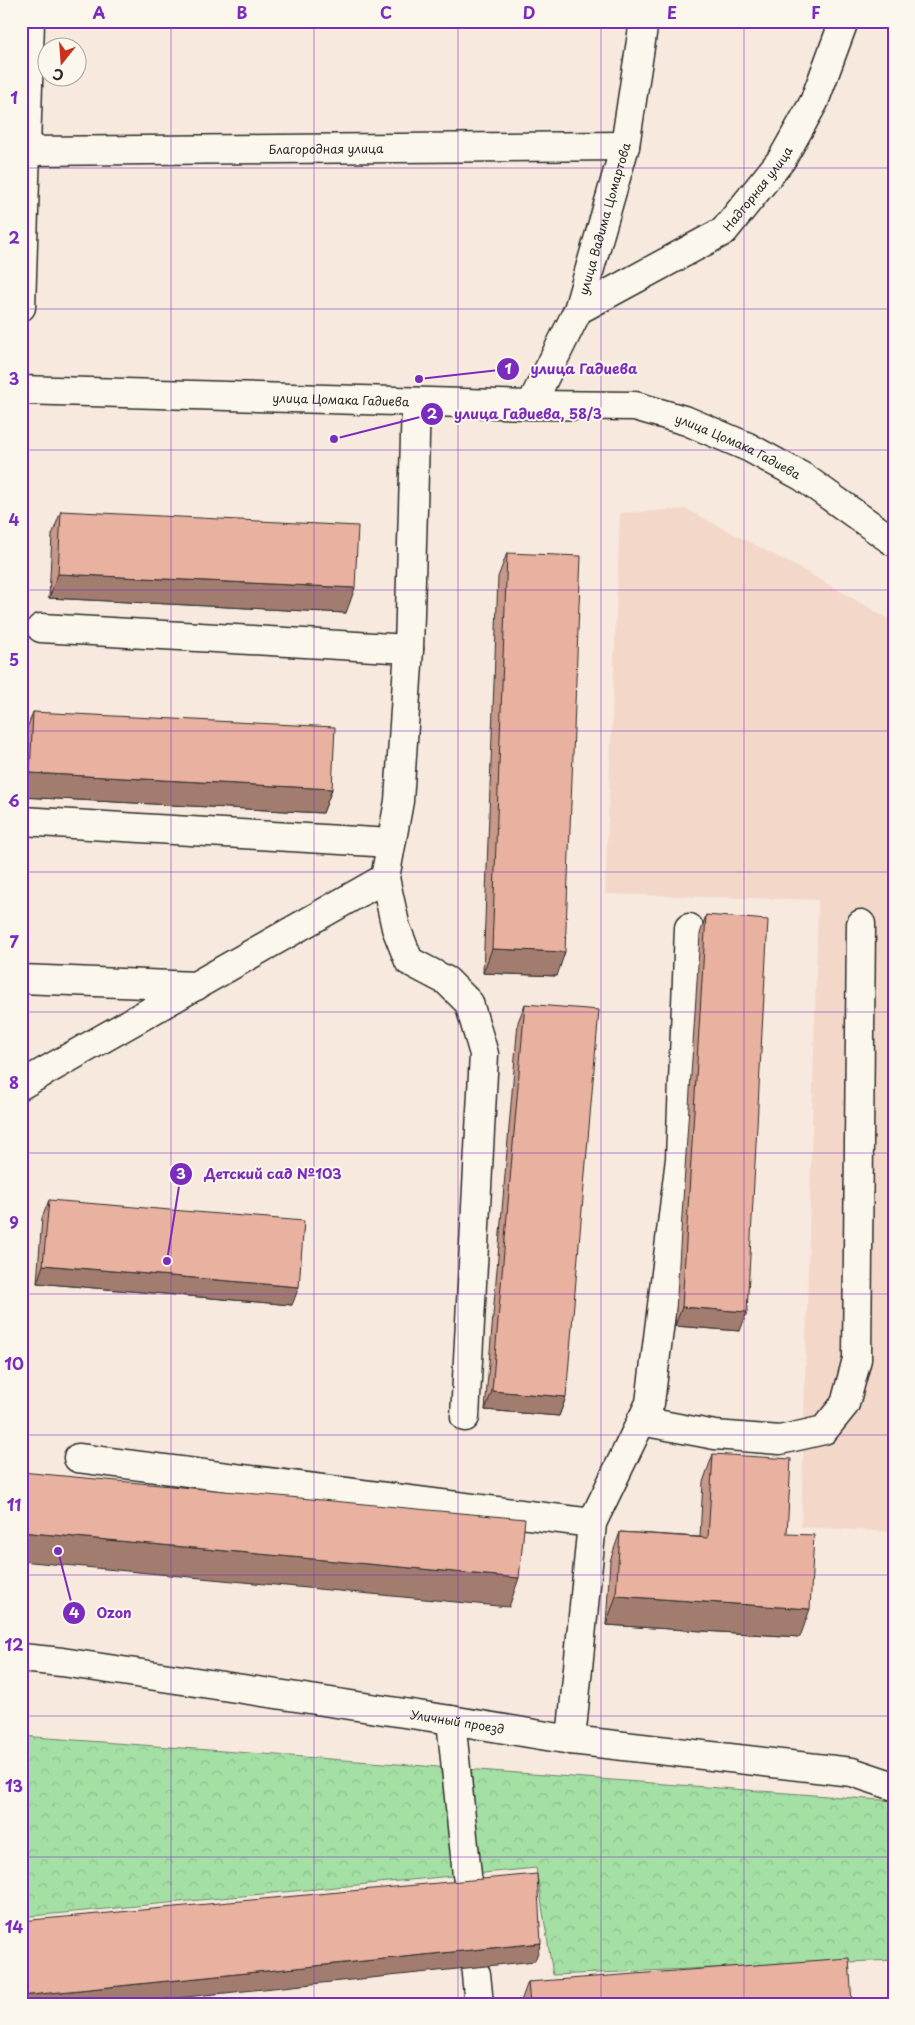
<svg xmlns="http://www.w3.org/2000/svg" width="915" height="2025" viewBox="0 0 915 2025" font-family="'Playpen Sans',sans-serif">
<defs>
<pattern id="forest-crowns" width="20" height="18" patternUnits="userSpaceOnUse" patternTransform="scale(1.25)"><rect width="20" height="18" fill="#a4dfa4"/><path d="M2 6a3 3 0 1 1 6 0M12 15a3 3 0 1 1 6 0" fill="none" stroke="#8dc08d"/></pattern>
</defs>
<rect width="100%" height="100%" fill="#f7e9dd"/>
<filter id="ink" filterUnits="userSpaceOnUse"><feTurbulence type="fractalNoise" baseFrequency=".02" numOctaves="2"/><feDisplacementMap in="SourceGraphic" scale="10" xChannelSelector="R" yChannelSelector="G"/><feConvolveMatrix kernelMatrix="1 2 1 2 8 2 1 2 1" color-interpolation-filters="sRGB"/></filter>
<g filter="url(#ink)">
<polygon fill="#f3d8ca" points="686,509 805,571 894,622 894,1532 801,1527 818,900 605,894 620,513"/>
<polygon fill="url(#forest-crowns)" stroke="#688568" points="21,1736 894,1801 894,1960 553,1975 536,1868 21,1917"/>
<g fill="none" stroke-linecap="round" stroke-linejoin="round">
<g stroke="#2b2b2b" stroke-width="31">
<g id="minor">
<path id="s1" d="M27 151 625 146"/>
<polyline points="21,307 30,21"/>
<path id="s2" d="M578 310 724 231 782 159 814 102 844 21"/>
<path id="s3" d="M531 405 578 310 625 146 644 21"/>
<polyline points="41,628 409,649"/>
<polyline points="22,821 391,843"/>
<polyline points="385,878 396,928 409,961 447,981 469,1003 484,1054 465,1417"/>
<polyline points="21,979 196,986"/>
<polyline points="21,1085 385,878 399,801 409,649 416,402"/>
<polyline points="641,1421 715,1435 780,1440 824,1430 845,1404 857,1359 861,924"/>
<polyline points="78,1458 592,1523 571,1740"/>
<polyline points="592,1523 650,1403 680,1159 689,928"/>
<path id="s4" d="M21 1658 62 1662 451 1720 571 1740 852 1772 894 1786"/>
<polyline points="451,1720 467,1875"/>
<polyline points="476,1974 479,2004"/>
</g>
</g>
<g stroke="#2b2b2b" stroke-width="31">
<g id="major">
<path id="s5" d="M21 390 531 405 635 406 687 421 748 447 803 477 894 542"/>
</g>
</g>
<use href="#minor" stroke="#fbf7ec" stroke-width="28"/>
<use href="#major" stroke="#fbf7ec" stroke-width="28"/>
</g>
<g fill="#c89889" stroke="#2b2b2b">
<polygon points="708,21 740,21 738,26"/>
<polygon points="61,511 346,613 49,598 52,535"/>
<polygon points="507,553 557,976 483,973 498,577"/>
<polygon points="33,712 332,789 323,813 21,797 24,736"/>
<polygon points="706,915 740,1331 675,1326 700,934"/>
<polygon points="525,1004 566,1397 559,1416 485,1410 518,1022"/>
<polygon points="49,1200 292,1305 37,1283 42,1218"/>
<polygon points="713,1454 787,1534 800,1637 606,1625 610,1561 620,1532 700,1537 703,1482"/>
<polygon points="528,1982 852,2004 522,2004 521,2001"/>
</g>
<g fill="#a37c6f" stroke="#2b2b2b">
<polygon points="58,574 355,588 346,613 49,598"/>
<polygon points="30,773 332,789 323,813 21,797"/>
<polygon points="492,949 565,952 557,976 483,973"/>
<polygon points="43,1265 299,1287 292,1305 37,1283"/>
<polygon points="682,1307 747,1312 740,1331 675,1326"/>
<polygon points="492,1391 566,1397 559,1416 485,1410"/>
<polygon points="21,1532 519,1578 509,1607 21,1561"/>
<polygon points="616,1596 810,1609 800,1637 606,1625"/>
<polygon points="541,1943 535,1961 118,2004 21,2004 21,1996"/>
</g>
<g fill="#e9b19f" stroke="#2b2b2b">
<polygon points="61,511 358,526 355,588 58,574"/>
<polygon points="507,553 581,556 565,952 492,949"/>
<polygon points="33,712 335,727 332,789 30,773"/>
<polygon points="706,915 768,920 747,1312 682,1307"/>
<polygon points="525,1004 599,1010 566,1397 492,1391"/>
<polygon points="49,1200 304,1221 299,1287 43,1265"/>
<polygon points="713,1454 791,1459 787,1534 814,1535 810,1609 616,1596 620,1532 708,1538"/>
<polygon points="21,1472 525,1519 519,1578 21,1532"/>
<polygon points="537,1874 541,1943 21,1996 21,1921"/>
<polygon points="849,1958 852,2004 530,2004 528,1982"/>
</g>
</g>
<path fill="none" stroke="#7b2cbf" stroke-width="1" stroke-opacity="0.55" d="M171 21V2004M314 21V2004M458 21V2004M601 21V2004M744 21V2004M21 168H894M21 309H894M21 450H894M21 590H894M21 731H894M21 872H894M21 1012H894M21 1153H894M21 1294H894M21 1435H894M21 1575H894M21 1716H894M21 1857H894"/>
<g text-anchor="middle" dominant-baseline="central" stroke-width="4" stroke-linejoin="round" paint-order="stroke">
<g font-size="12" fill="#2b2b2b" stroke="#fbf7ec">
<text stroke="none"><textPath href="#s1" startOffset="299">Благородная улица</textPath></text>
<text stroke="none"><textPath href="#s2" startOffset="220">Надгорная улица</textPath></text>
<text stroke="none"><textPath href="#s3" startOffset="201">улица Вадима Цомартова</textPath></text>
<text stroke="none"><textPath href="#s5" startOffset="320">улица Цомака Гадиева</textPath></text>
<text stroke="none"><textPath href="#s5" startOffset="725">улица Цомака Гадиева</textPath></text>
<text stroke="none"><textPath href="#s4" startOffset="441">Уличный проезд</textPath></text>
</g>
</g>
<path fill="none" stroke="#7b2cbf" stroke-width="2" d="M419 379L508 369M334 439L432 414M167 1261L181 1174M58 1551L74 1613"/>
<g fill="#7b2cbf" stroke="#fbf7ec" stroke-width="2">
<circle cx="419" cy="379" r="5"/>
<circle cx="334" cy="439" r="5"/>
<circle cx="167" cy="1261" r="5"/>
<circle cx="58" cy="1551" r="5"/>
<circle cx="508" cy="369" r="12"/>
<circle cx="432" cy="414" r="12"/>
<circle cx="181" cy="1174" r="12"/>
<circle cx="74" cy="1613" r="12"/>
</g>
<g font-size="15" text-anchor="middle" font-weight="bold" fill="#fff">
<text x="508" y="374">1</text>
<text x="432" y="419">2</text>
<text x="181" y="1179">3</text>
<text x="74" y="1618">4</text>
</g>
<g font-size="14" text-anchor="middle" font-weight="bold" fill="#7b2cbf" stroke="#fbf7ec" stroke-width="4" stroke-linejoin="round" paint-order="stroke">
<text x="584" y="374">улица Гадиева</text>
<text x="528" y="419">улица Гадиева, 58/3</text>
<text x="273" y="1179">Детский сад №103</text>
<text x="114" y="1618">Ozon</text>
</g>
<rect width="915" height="2025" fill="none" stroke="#fbf7ec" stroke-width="55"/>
<g transform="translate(62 62) rotate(197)"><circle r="24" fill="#fbf7ec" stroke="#a8a59f"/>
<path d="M0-4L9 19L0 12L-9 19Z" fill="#c8321e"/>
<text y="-8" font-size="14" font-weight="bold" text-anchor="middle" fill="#2b2b2b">С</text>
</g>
<rect x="28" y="28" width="860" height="1970" fill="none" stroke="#7b2cbf" stroke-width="2"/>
<g font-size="16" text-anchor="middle" font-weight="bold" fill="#7b2cbf">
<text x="99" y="19">A</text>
<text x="242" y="19">B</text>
<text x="386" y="19">C</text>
<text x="529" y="19">D</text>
<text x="672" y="19">E</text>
<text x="816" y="19">F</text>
<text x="14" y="104">1</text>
<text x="14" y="244">2</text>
<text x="14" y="385">3</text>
<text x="14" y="526">4</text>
<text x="14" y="666">5</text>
<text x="14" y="807">6</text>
<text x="14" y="948">7</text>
<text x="14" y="1089">8</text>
<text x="14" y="1229">9</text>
<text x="14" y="1370">10</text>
<text x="14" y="1511">11</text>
<text x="14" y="1651">12</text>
<text x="14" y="1792">13</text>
<text x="14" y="1933">14</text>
</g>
</svg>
